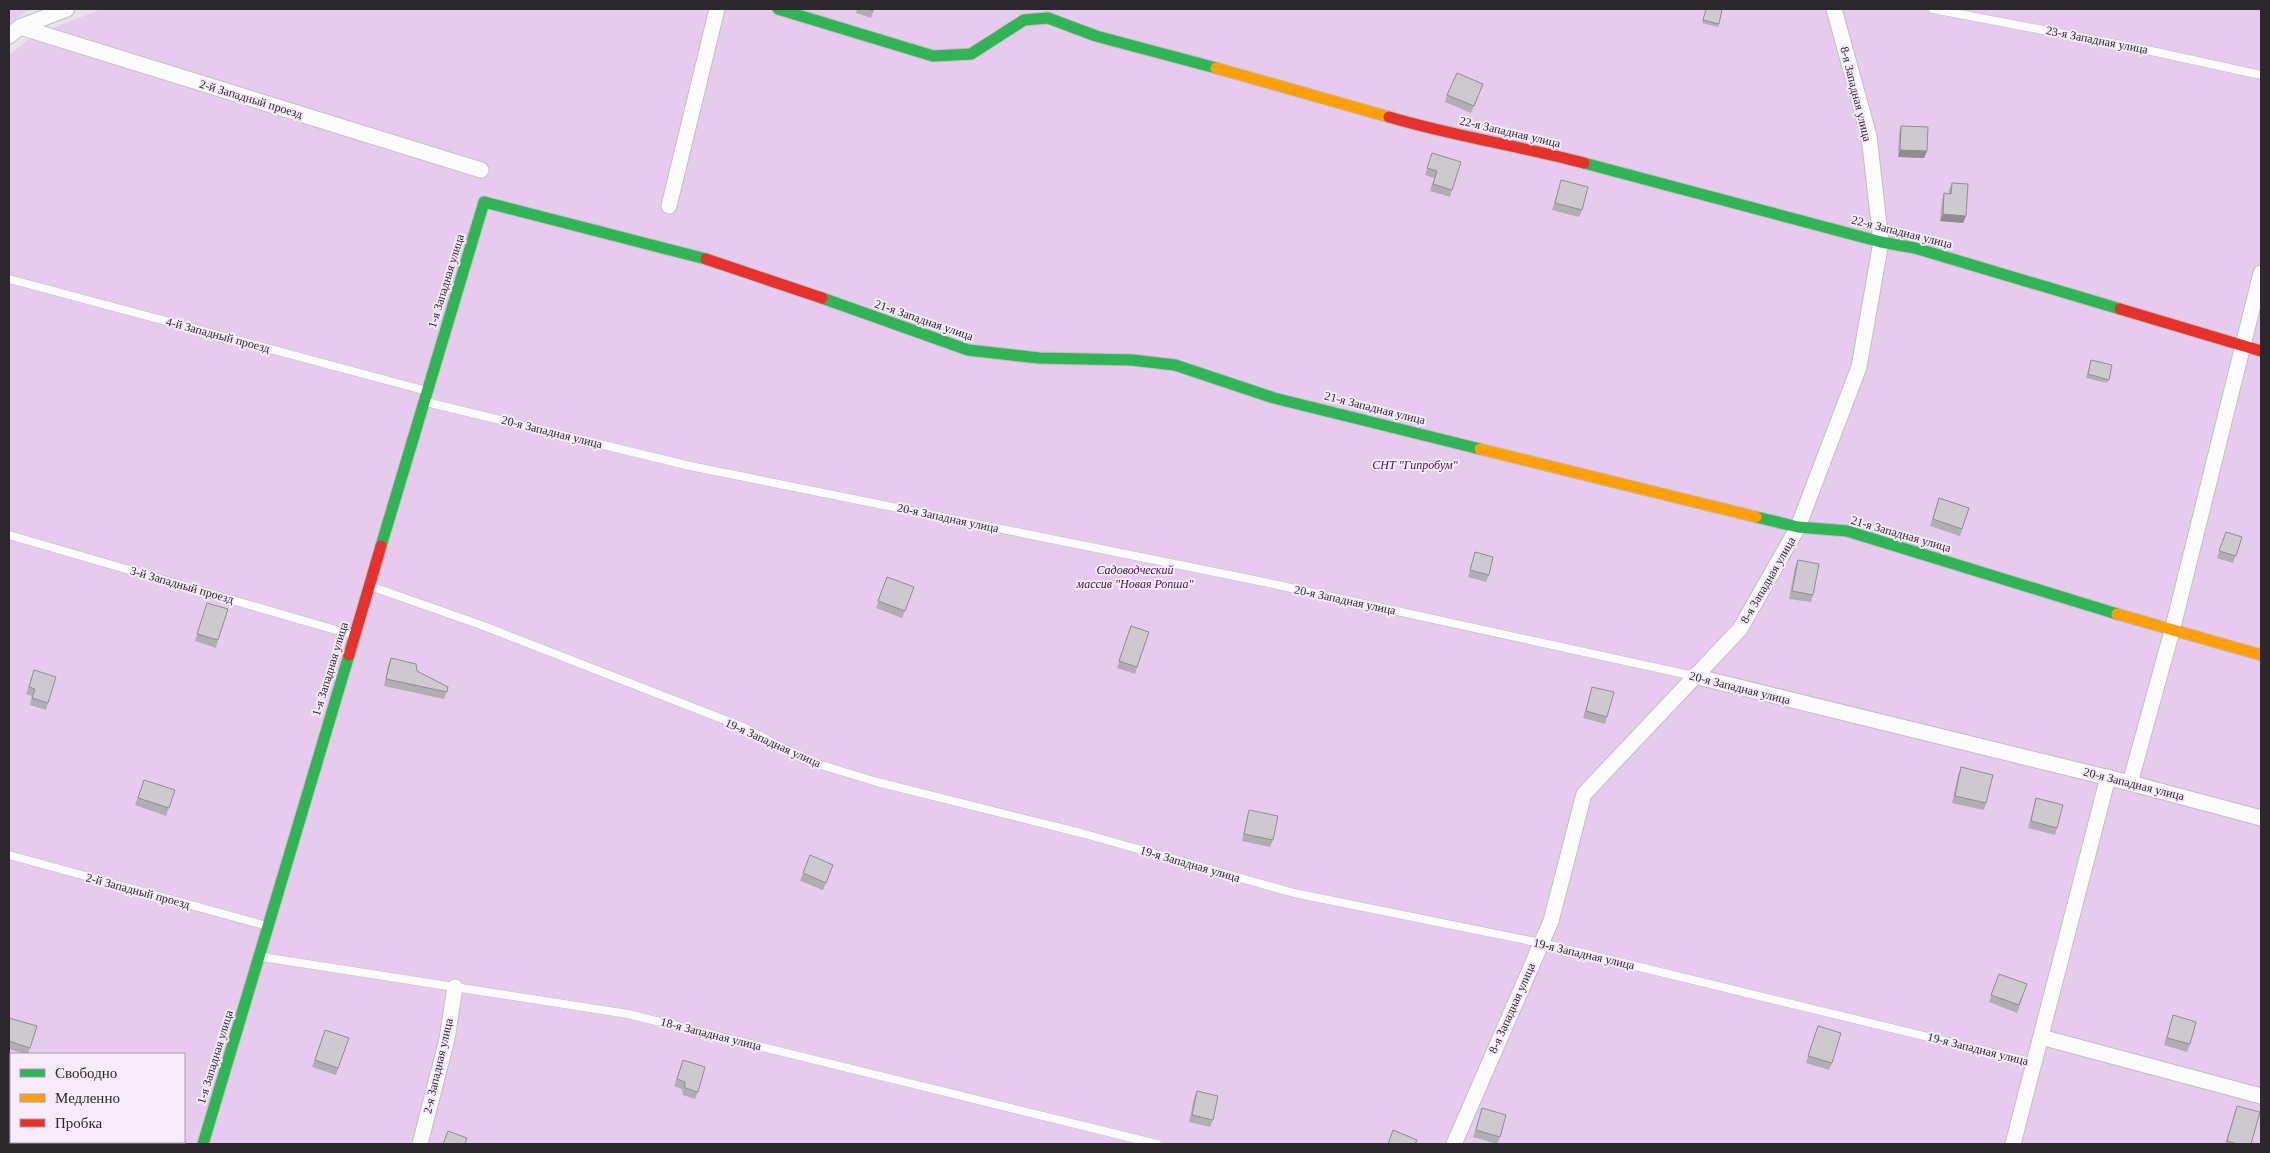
<svg xmlns="http://www.w3.org/2000/svg" width="2270" height="1153" viewBox="0 0 2270 1153" font-family="'Times New Roman',serif">
<rect width="100%" height="100%" fill="#e8e2ea"/>
<g fill="#e6cbee" fill-rule="evenodd">
<polygon points="9,9 31,9 9,23"/>
<path d="M102 9H2261V1144H9V55L32 36ZM11 1054H184V1142H11Z"/>
</g>
<g fill="none" stroke-linecap="round" stroke-linejoin="round">
<g stroke="#c2bdc3" stroke-width="9">
<g id="lane">
<polyline points="1933,9 2142,49 2261,75"/>
<polyline points="9,279 427,391"/>
<polyline points="426,402 690,466 1264,582 1694,676"/>
<polyline points="9,535 353,635"/>
<polyline points="370,586 481,625 743,727 808,761 877,782 1081,833 1294,893 1541,943 2035,1063"/>
<polyline points="9,855 267,926"/>
<polyline points="262,957 628,1014 1157,1144"/>
</g>
</g>
<g stroke="#c2bdc3" stroke-width="17">
<g id="street">
<polyline points="20,27 481,170"/>
<polyline points="9,36 20,27 67,9"/>
<polyline points="669,206 717,9"/>
<polyline points="1694,676 2130,783 2261,818"/>
<polyline points="2130,783 2172,631 2261,273"/>
<polyline points="2041,1037 2261,1096"/>
<polyline points="420,1144 447,1039 455,987"/>
<polyline points="1454,1144 1551,921 1584,794 1740,629 1798,527 1859,367 1881,242 1869,136 1834,9"/>
<polyline points="2013,1144 2108,777"/>
</g>
</g>
<g stroke="#c2bdc3" stroke-width="13">
<g id="fast">
<polyline points="778,9 933,56 971,54 1024,20 1048,18 1096,36 1216,68"/>
<polyline points="1584,163 1881,242 1915,248 2120,309"/>
<polyline points="822,298 968,350 1039,358 1132,360 1175,365 1274,398 1480,449"/>
<polyline points="1756,517 1798,527 1847,531 2117,614"/>
<polyline points="381,546 484,202 706,259"/>
<polyline points="203,1144 349,655"/>
</g>
</g>
<g stroke="#c2bdc3" stroke-width="13">
<g id="slow">
<polyline points="1216,68 1389,117"/>
<polyline points="1480,449 1756,517"/>
<polyline points="2117,614 2261,655"/>
</g>
</g>
<g stroke="#c2bdc3" stroke-width="13">
<g id="jam">
<path d="M1389 117C1453 136 1520 146 1584 163"/>
<polyline points="706,259 822,298"/>
<polyline points="2120,309 2261,351"/>
<polyline points="349,655 381,546"/>
</g>
</g>
<use href="#lane" stroke="#fcfbfc" stroke-width="8"/>
<use href="#street" stroke="#fcfbfc" stroke-width="15"/>
<use href="#fast" stroke="#30b455" stroke-width="11"/>
<use href="#slow" stroke="#ff9f0a" stroke-width="11"/>
<use href="#jam" stroke="#e5322d" stroke-width="11"/>
</g>
<g fill="#b1adb2">
<polygon points="857,9 874,9 871,18 856,13"/>
<polygon points="1706,9 1722,9 1718,27 1702,23"/>
<polygon points="1480,91 1471,113 1445,102 1447,95"/>
<polygon points="1901,126 1927,151 1924,158 1898,157 1899,133"/>
<polygon points="1432,153 1452,190 1450,197 1430,191 1434,178 1425,175"/>
<polygon points="1561,180 1582,210 1579,217 1552,210"/>
<polygon points="1952,183 1966,216 1963,223 1940,221 1942,200 1944,193 1949,193 1949,190"/>
<polygon points="2091,360 2109,380 2107,383 2086,378"/>
<polygon points="1939,498 1969,508 1960,536 1930,526"/>
<polygon points="2226,532 2242,537 2233,563 2217,558"/>
<polygon points="1475,552 1489,575 1486,582 1468,577"/>
<polygon points="1798,560 1813,595 1811,602 1789,599 1795,567"/>
<polygon points="887,577 914,587 902,618 876,608"/>
<polygon points="207,603 218,640 216,648 195,641"/>
<polygon points="1131,626 1149,632 1135,674 1117,668"/>
<polygon points="391,658 448,687 444,699 384,686 388,665"/>
<polygon points="34,670 48,703 46,710 30,705 32,696 26,694"/>
<polygon points="1592,687 1607,717 1605,724 1583,718"/>
<polygon points="1961,767 1986,803 1984,810 1952,803 1958,775"/>
<polygon points="144,780 175,790 166,816 135,805"/>
<polygon points="2036,798 2057,828 2055,835 2028,828 2034,805"/>
<polygon points="1249,810 1273,840 1270,847 1242,841 1247,817"/>
<polygon points="810,855 833,865 823,890 800,881"/>
<polygon points="1999,974 2027,984 2017,1013 1989,1002"/>
<polygon points="2173,1015 2190,1044 2187,1052 2164,1045"/>
<polygon points="9,1018 37,1026 28,1054 25,1054 9,1049"/>
<polygon points="1818,1026 1832,1063 1829,1070 1806,1063"/>
<polygon points="325,1030 349,1038 336,1075 312,1067"/>
<polygon points="683,1060 698,1092 695,1099 683,1095 682,1089 674,1086"/>
<polygon points="1197,1091 1213,1120 1210,1127 1189,1122 1194,1098"/>
<polygon points="2237,1106 2251,1144 2225,1144"/>
<polygon points="1482,1108 1500,1137 1497,1144 1473,1137"/>
</g>
<g fill="#908d91">
<polygon points="1900,150 1927,151 1924,158 1898,157"/>
<polygon points="1943,214 1966,216 1963,223 1940,221"/>
</g>
<g fill="#cec9cf" stroke="#908d91">
<polygon points="867,9 874,9 873,11"/>
<polygon points="1706,9 1722,9 1719,24 1703,20"/>
<polygon points="1457,73 1483,84 1474,106 1447,95"/>
<polygon points="1901,126 1928,127 1927,151 1900,150"/>
<polygon points="1432,153 1461,162 1452,190 1433,184 1437,171 1427,168"/>
<polygon points="1561,180 1588,187 1582,210 1555,203"/>
<polygon points="1952,183 1968,184 1966,216 1943,214 1944,193 1951,194"/>
<polygon points="2091,360 2112,365 2109,380 2088,374"/>
<polygon points="1939,498 1969,508 1962,529 1933,519"/>
<polygon points="2226,532 2242,537 2236,556 2219,551"/>
<polygon points="1475,552 1493,557 1489,575 1470,570"/>
<polygon points="1798,560 1819,564 1813,595 1792,591"/>
<polygon points="887,577 914,587 905,611 878,601"/>
<polygon points="207,603 228,609 218,640 197,634"/>
<polygon points="1131,626 1149,632 1137,667 1119,661"/>
<polygon points="391,658 416,664 417,671 448,687 447,692 386,679"/>
<polygon points="34,670 56,677 48,703 32,698 35,689 29,687"/>
<polygon points="1592,687 1614,692 1607,717 1586,711"/>
<polygon points="1961,767 1993,775 1986,803 1955,796"/>
<polygon points="144,780 175,790 169,808 138,798"/>
<polygon points="2036,798 2063,805 2057,828 2031,821"/>
<polygon points="1249,810 1278,816 1273,840 1244,834"/>
<polygon points="810,855 833,865 826,883 803,873"/>
<polygon points="1999,974 2027,984 2019,1005 1991,995"/>
<polygon points="2173,1015 2196,1022 2190,1044 2167,1038"/>
<polygon points="9,1018 37,1026 30,1048 9,1041"/>
<polygon points="1818,1026 1841,1033 1832,1063 1808,1056"/>
<polygon points="325,1030 349,1038 338,1068 315,1060"/>
<polygon points="683,1060 705,1067 698,1092 685,1088 685,1082 677,1079"/>
<polygon points="1197,1091 1218,1096 1213,1120 1192,1115"/>
<polygon points="2237,1106 2260,1112 2251,1144 2237,1144 2227,1141"/>
<polygon points="1482,1108 1506,1115 1500,1137 1476,1130"/>
<polygon points="1393,1130 1417,1140 1415,1144 1388,1144"/>
<polygon points="448,1131 467,1138 465,1144 443,1144"/>
</g>
<g text-anchor="middle" dominant-baseline="central" stroke-width="4" stroke-linejoin="round" paint-order="stroke">
<g font-size="12" fill="#2b272d" stroke="#f7ebfb">
<text transform="translate(2097 40) rotate(11)">23-я Западная улица</text>
<text transform="translate(1856 94) rotate(76)">8-я Западная улица</text>
<text transform="translate(251 99) rotate(17)">2-й Западный проезд</text>
<text transform="translate(1510 132) rotate(13)">22-я Западная улица</text>
<text transform="translate(1902 232) rotate(14)">22-я Западная улица</text>
<text transform="translate(446 281) rotate(-73)">1-я Западная улица</text>
<text transform="translate(924 320) rotate(19)">21-я Западная улица</text>
<text transform="translate(218 335) rotate(15)">4-й Западный проезд</text>
<text transform="translate(1375 408) rotate(14)">21-я Западная улица</text>
<text transform="translate(552 432) rotate(14)">20-я Западная улица</text>
<text transform="translate(948 518) rotate(12)">20-я Западная улица</text>
<text transform="translate(1901 534) rotate(16)">21-я Западная улица</text>
<text transform="translate(1768 580) rotate(-60)">8-я Западная улица</text>
<text transform="translate(182 585) rotate(16)">3-й Западный проезд</text>
<text transform="translate(1345 600) rotate(12)">20-я Западная улица</text>
<text transform="translate(330 669) rotate(-73)">1-я Западная улица</text>
<text transform="translate(1740 688) rotate(14)">20-я Западная улица</text>
<text transform="translate(773 743) rotate(24)">19-я Западная улица</text>
<text transform="translate(2134 784) rotate(14)">20-я Западная улица</text>
<text transform="translate(1190 864) rotate(16)">19-я Западная улица</text>
<text transform="translate(138 891) rotate(15)">2-й Западный проезд</text>
<text transform="translate(1584 954) rotate(13)">19-я Западная улица</text>
<text transform="translate(1512 1008) rotate(-66)">8-я Западная улица</text>
<text transform="translate(711 1034) rotate(14)">18-я Западная улица</text>
<text transform="translate(1978 1049) rotate(14)">19-я Западная улица</text>
<text transform="translate(215 1057) rotate(-73)">1-я Западная улица</text>
<text transform="translate(438 1066) rotate(-77)">2-я Западная улица</text>
</g>
<g font-size="12" font-style="italic" fill="#4b0e59" stroke="#f7ebfb">
<text x="1415" y="465">СНТ "Гипробум"</text>
<text x="1135" y="570">Садоводческий<tspan x="1135" dy="14">массив "Новая Ропша"</tspan></text>
</g>
</g>
<rect width="2270" height="1153" fill="none" stroke="#2b272d" stroke-width="20"/>
<rect x="10" y="1053" width="175" height="90" fill="#f7ebfb" stroke="#a59da9"/>
<rect x="20" y="1069" width="25" height="8" fill="#30b455" stroke="#a59da9"/>
<text x="55" y="1078" font-size="15" fill="#2b272d">Свободно</text>
<rect x="20" y="1094" width="25" height="8" fill="#ff9f0a" stroke="#a59da9"/>
<text x="55" y="1103" font-size="15" fill="#2b272d">Медленно</text>
<rect x="20" y="1119" width="25" height="8" fill="#e5322d" stroke="#a59da9"/>
<text x="55" y="1128" font-size="15" fill="#2b272d">Пробка</text>
</svg>
